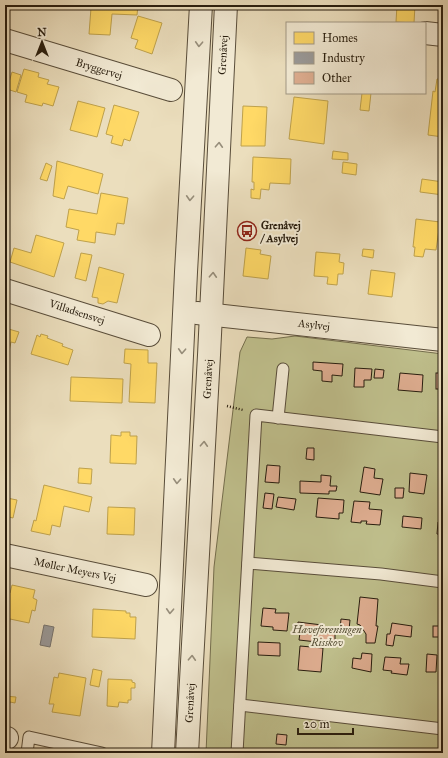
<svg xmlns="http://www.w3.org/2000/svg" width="448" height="758" viewBox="0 0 448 758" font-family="'IM FELL Great Primer',serif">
<rect width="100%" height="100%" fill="#ebdebd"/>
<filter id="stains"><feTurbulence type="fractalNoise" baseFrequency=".005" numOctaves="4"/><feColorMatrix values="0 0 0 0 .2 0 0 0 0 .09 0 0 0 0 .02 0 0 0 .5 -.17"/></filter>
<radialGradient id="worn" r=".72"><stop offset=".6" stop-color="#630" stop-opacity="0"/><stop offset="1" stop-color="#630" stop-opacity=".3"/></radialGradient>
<polygon fill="#bfbf8c" stroke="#746e4d" points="295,336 443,354 443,753 206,753 214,567 240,352 247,337 272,339"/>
<g fill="#ffd966" stroke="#bea14c">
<polygon points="75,5 138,5 137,15 112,14 110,35 89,34 91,8 75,8"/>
<polygon points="397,5 415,5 414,23 396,22"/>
<polygon points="138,16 162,23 152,54 135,48 138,40 131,38"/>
<polygon points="24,69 39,73 38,77 49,80 47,84 59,87 53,106 43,103 42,106 25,102 27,95 17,92"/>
<polygon points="12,72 21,75 16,92 7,89"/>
<polygon points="437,79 443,79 443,137 428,135 433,91 435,92"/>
<polygon points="362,93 371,93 369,111 360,110"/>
<polygon points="294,97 328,101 324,144 289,139"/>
<polygon points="78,101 105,108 97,137 70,130"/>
<polygon points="114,105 139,112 130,141 124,139 122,146 111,143 113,136 106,134"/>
<polygon points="243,106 267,107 265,146 241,146"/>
<polygon points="333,151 348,153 348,160 332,159"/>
<polygon points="253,157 291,159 290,184 270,183 269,190 261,189 260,199 251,198 251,189 254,190 254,182 252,182"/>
<polygon points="57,161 103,174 98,194 68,186 64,199 53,196"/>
<polygon points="343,162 357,164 356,175 342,173"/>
<polygon points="46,163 52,166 47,181 40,179"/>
<polygon points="422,179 443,182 443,195 420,192"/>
<polygon points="101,193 128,198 124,224 117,223 115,235 96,232 95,243 77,240 79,230 66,227 69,209 97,214"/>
<polygon points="416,219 440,222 436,250 425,249 423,257 414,256 415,247 413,247"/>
<polygon points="36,235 64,243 54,277 10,262 14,248 31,253"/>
<polygon points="246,248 261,250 260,254 271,256 268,279 243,276"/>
<polygon points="363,249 374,250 373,258 362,256"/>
<polygon points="316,252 340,254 339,262 344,263 343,274 338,274 337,285 327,284 328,277 314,276"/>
<polygon points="81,253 92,255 86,281 75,278"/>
<polygon points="99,267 124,274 117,303 108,301 103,304 98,303 98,298 92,297"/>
<polygon points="371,270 395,273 392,297 368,294"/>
<polygon points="5,328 19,332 15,343 11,342 9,351 5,350"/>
<polygon points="41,334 48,336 47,338 63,344 62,346 73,350 68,365 31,354 37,335 40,337"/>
<polygon points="125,349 148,350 148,363 157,363 155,403 129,402 131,364 124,363"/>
<polygon points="71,377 123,379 122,403 70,401"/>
<polygon points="121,432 130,432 130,436 137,436 136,464 110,463 111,435 121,436"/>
<polygon points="79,468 92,469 91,484 78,483"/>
<polygon points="44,485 92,497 89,512 64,506 60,527 52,525 50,535 31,531 34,520 36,521"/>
<polygon points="5,495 8,495 7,498 17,500 13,518 5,516"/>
<polygon points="108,507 135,508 134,535 107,534"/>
<polygon points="12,585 35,590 33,598 37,600 35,611 32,610 29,623 10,619 9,626 5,625 5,592 10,593"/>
<polygon points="93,609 126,611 126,613 130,613 130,617 136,617 135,639 92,637"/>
<polygon points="93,669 102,671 99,687 90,685"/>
<polygon points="59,673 86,678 80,716 52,712 54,704 49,704 54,677 58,678"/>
<polygon points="108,679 132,680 132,682 135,683 135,688 131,688 131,700 128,700 128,703 119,702 118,707 107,706"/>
<polygon points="5,696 16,697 15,703 10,702 6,721"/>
</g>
<polygon fill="#999" stroke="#77746f" points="44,625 54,627 50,647 40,645"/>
<g fill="#dead90" stroke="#281d0e">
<polygon points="313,362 343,364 342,376 332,375 332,382 322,381 322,371 313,370"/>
<polygon points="355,368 372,369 371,380 364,380 364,387 354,387"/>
<polygon points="375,369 384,370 383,378 374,378"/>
<polygon points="400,373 423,375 422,392 398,390"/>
<rect x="436" y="373" width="7" height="16"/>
<polygon points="307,448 314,448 314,460 306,459"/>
<polygon points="267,465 280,466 279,483 265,482"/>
<polygon points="364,467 375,469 374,478 383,479 380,495 360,492"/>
<polygon points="410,473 427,475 424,494 409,492"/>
<polygon points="321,475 331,476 330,486 337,486 336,491 329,491 329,494 300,493 300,481 321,482"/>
<polygon points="395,488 404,488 403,498 395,498"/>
<polygon points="265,493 274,494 272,509 263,508"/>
<polygon points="278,497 296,499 294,510 276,507"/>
<polygon points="318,498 344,500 343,513 339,513 339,519 316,517"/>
<polygon points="354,501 370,502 369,509 382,510 380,525 366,524 367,521 361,521 361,523 351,522"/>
<polygon points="403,516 422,518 421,529 402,527"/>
<polygon points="438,522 443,522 443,535 437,534"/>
<polygon points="360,597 378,599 376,626 378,626 375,643 366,643 366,634 360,625 357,624"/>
<polygon points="263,608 276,609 275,613 289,613 287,631 273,630 273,627 261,626"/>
<polygon points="341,619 350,620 349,630 340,629"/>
<polygon points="298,622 322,625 321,633 335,633 335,644 299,640 300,633 297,633"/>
<polygon points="392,623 412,626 411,637 395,635 393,646 386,645 387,634 390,634"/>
<rect x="433" y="626" width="7" height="11"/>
<polygon points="258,642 280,643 280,656 258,655"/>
<polygon points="300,646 323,648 321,672 298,670"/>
<polygon points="362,653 372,654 371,672 352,668 353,658 361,659"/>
<polygon points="427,654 437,655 436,672 426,672"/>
<polygon points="385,657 401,658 400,664 409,664 407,675 391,673 392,671 383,670"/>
<polygon points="277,734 287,735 286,745 276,744"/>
</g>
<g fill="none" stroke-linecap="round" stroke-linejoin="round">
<g stroke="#594d3a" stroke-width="13">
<g id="service">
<polyline points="278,418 283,369"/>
<polyline points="248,563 381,574 443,582"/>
<polyline points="240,705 443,729"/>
<polyline points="27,753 29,737 102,753"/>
<polyline points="237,753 256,415 443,437"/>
</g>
</g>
<g stroke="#594d3a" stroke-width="24">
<g id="minor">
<polyline points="425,33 443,35"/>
<polyline points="5,40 171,90"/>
<polyline points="5,290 149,335"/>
<polyline points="5,555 146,585"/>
<polyline points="5,738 7,738"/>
</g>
</g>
<g stroke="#594d3a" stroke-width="24">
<g id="tertiary">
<polyline points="197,313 443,340"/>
<polyline points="163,753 186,272 201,5"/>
<polyline points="187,753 209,355 226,5"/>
</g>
</g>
<polyline stroke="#281d0e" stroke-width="2.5" stroke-dasharray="1 2" stroke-linecap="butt" points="227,406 243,410"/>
<use href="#service" stroke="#f2ead4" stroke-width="11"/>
<use href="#minor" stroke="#f2ead4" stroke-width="22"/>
<use href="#tertiary" stroke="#f2ead4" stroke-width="22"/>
</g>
<defs><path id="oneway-chevron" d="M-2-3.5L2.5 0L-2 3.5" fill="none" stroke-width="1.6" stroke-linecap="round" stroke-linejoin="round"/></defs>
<g stroke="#978e7b">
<use href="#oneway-chevron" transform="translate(199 44) rotate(93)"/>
<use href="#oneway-chevron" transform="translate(219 145) rotate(-87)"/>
<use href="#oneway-chevron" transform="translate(190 198) rotate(93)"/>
<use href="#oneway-chevron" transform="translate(213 275) rotate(-87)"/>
<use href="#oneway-chevron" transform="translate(182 351) rotate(93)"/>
<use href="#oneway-chevron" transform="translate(204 444) rotate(-87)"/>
<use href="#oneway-chevron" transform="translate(177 481) rotate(93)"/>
<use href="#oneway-chevron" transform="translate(170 611) rotate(93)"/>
<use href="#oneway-chevron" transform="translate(192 658) rotate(-87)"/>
</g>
<defs>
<g id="bus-ring" transform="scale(1)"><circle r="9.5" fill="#f2ead4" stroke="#8f2418" stroke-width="1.5"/><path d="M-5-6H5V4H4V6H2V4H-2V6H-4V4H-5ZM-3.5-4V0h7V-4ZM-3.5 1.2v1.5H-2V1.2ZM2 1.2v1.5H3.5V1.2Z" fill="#8f2418"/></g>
</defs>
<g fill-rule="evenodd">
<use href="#bus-ring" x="247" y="231"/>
</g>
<g text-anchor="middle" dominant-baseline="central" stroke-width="4" stroke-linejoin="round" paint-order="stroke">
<g font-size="11" fill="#281d0e" stroke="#f2ead4">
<text transform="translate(223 55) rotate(-87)">Grenåvej</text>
<text transform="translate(99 69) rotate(17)">Bryggervej</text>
<text transform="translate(77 312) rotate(18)">Villadsensvej</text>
<text transform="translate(314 325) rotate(7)">Asylvej</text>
<text transform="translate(208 379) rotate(-87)">Grenåvej</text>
<text transform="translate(75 570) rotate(12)">Møller Meyers Vej</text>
<text transform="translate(190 703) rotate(-87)">Grenåvej</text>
</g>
<g font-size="11" font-weight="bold" fill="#281d0e" stroke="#f2ead4" text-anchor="start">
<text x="261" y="225">Grenåvej<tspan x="261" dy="13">/ Asylvej</tspan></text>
</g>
<g font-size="11" font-style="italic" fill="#554e34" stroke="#f2ead4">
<text x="327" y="629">Haveforeningen<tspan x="327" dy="13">Risskov</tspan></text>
</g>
</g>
<rect width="448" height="758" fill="none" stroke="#ebdebd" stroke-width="20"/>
<rect x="6" y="6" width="436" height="746" fill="none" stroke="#281d0e" stroke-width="2"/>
<rect x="10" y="10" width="428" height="738" fill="none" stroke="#281d0e"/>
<rect x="286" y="22" width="140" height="72" fill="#f2ead4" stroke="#a19885"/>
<rect x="294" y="32" width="20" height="12" fill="#ffd966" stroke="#a19885"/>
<text x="322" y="42" font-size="12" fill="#281d0e">Homes</text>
<rect x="294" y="52" width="20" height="12" fill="#999999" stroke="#a19885"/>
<text x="322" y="62" font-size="12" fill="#281d0e">Industry</text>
<rect x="294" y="72" width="20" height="12" fill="#dead90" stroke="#a19885"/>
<text x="322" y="82" font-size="12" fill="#281d0e">Other</text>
<g transform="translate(42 42)" stroke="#f2ead4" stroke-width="3" paint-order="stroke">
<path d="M0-3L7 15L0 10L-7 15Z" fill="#281d0e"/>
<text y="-6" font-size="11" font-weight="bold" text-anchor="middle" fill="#281d0e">N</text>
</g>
<path d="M298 728v6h55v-6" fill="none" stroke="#281d0e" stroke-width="2"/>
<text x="304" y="728" font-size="12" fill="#281d0e" stroke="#f2ead4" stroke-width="3" paint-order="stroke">20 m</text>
<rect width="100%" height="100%" filter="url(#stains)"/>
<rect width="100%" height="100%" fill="url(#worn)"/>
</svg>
